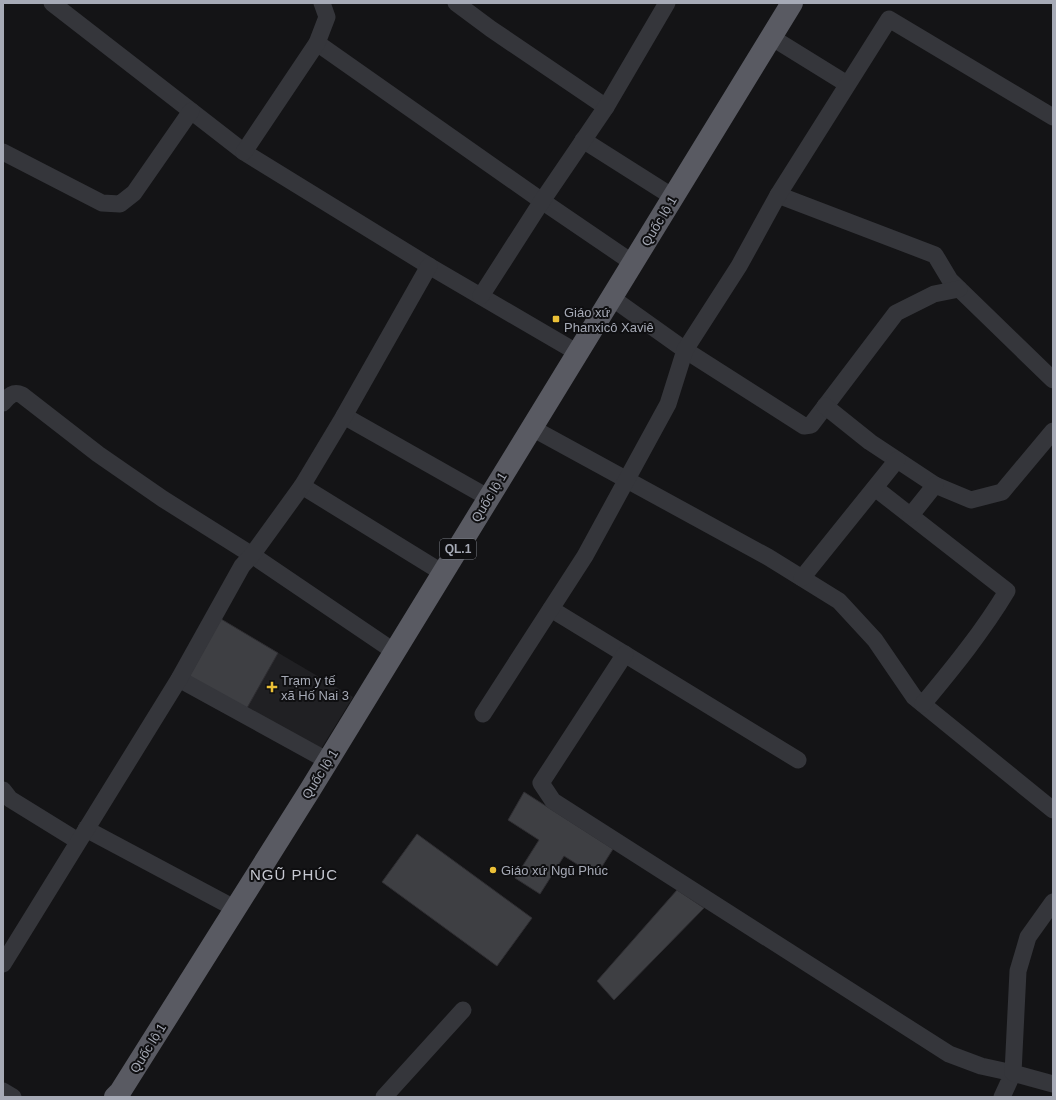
<svg xmlns="http://www.w3.org/2000/svg" width="1056" height="1100" viewBox="0 0 1056 1100" font-family="Arial,sans-serif">
<rect width="100%" height="100%" fill="#141416"/>
<polygon fill="#202023" points="221,619 353,697 321,749 247,708"/>
<g fill="#3e3f43" stroke="#2f2e32">
<polygon points="221,619 278,653 247,708 189,677"/>
<polygon points="524,792 613,849 596,876 564,856 540,894 515,878 539,840 508,820"/>
<polygon points="417,834 532,918 497,966 382,882"/>
<polygon points="677,890 704,908 614,1000 597,981"/>
</g>
<g fill="none" stroke-linecap="round" stroke-linejoin="round">
<g stroke="#35363b" stroke-width="17">
<polyline points="52,3 244,152 429,266 578,353"/>
<polyline points="456,3 491,29 606,107"/>
<polyline points="771,37 847,84"/>
<polyline points="317,43 542,201 633,263"/>
<polyline points="583,140 673,197"/>
<polyline points="3,152 102,203 120,204 134,193 191,111"/>
<polyline points="244,152 317,43 327,17 322,3"/>
<polyline points="778,195 935,255 950,280 1053,380"/>
<polyline points="481,296 542,201 606,107 667,3"/>
<polyline points="612,298 685,350 804,426 811,425 896,313 934,294 959,289"/>
<path d="M3 403C9 396 13 391 22 395L98 454 163 499 252 555 395 652"/>
<polyline points="825,406 870,442 935,485 971,500 1002,492 1053,431"/>
<polyline points="344,416 489,498"/>
<polyline points="532,428 768,557 839,601 875,640 914,697 1053,810"/>
<polyline points="302,486 443,573"/>
<path d="M875 488 1007 591C983 631 953 668 923 704"/>
<polyline points="911,515 935,485"/>
<polyline points="802,578 897,460"/>
<polyline points="551,609 798,760"/>
<polyline points="625,654 541,783 553,801 949,1054 981,1066 1013,1073 1002,1097"/>
<polyline points="179,679 328,761"/>
<polyline points="483,714 585,556 668,404 685,350 739,266 778,195 889,19 1053,117"/>
<polyline points="3,790 10,799 78,841"/>
<polyline points="86,829 236,909"/>
<polyline points="1053,902 1028,937 1018,971 1013,1073 1053,1084"/>
<polyline points="3,964 179,679 242,566 252,555 302,486 344,416 429,266"/>
<polyline points="3,1091 13,1097"/>
<polyline points="384,1097 463,1010"/>
</g>
<polyline stroke="#595a62" stroke-width="22" points="115,1097 120,1092 310,790 792,3"/>
</g>
<g fill="#ebc037" stroke="#0f0f11" stroke-width="1.5">
<rect x="552" y="315" width="8" height="8" rx="2"/>
<path d="M270 681h4v4h4v4h-4v4h-4v-4h-4v-4h4z"/>
<circle cx="493" cy="870" r="4"/>
</g>
<g text-anchor="middle" dominant-baseline="central" stroke-width="4" stroke-linejoin="round" paint-order="stroke">
<rect fill="#0f0f11" stroke="#797c84" stroke-width="1" x="440" y="539" width="36" height="20" rx="3"/>
<g font-size="12" font-weight="bold" fill="#a6aab6">
<text x="458" y="549">QL.1</text>
</g>
<g font-size="13" fill="#a6aab6" stroke="#0f0f11">
<text transform="translate(659 221) rotate(-59)">Quốc lộ 1</text>
<text transform="translate(489 497) rotate(-59)">Quốc lộ 1</text>
<text transform="translate(320 774) rotate(-58)">Quốc lộ 1</text>
<text transform="translate(148 1048) rotate(-58)">Quốc lộ 1</text>
</g>
<g font-size="13" fill="#a6aab6" stroke="#0f0f11" text-anchor="start">
<text x="564" y="312">Giáo xứ<tspan x="564" dy="15">Phanxicô Xaviê</tspan></text>
<text x="281" y="680">Trạm y tế<tspan x="281" dy="15">xã Hố Nai 3</tspan></text>
<text x="501" y="870">Giáo xứ Ngũ Phúc</text>
</g>
<g font-size="15" letter-spacing="1" fill="#c7c9d2" stroke="#0f0f11">
<text x="294" y="874">NGŨ PHÚC</text>
</g>
</g>
<rect width="1056" height="1100" fill="none" stroke="#a6aab6" stroke-width="8"/>
</svg>
